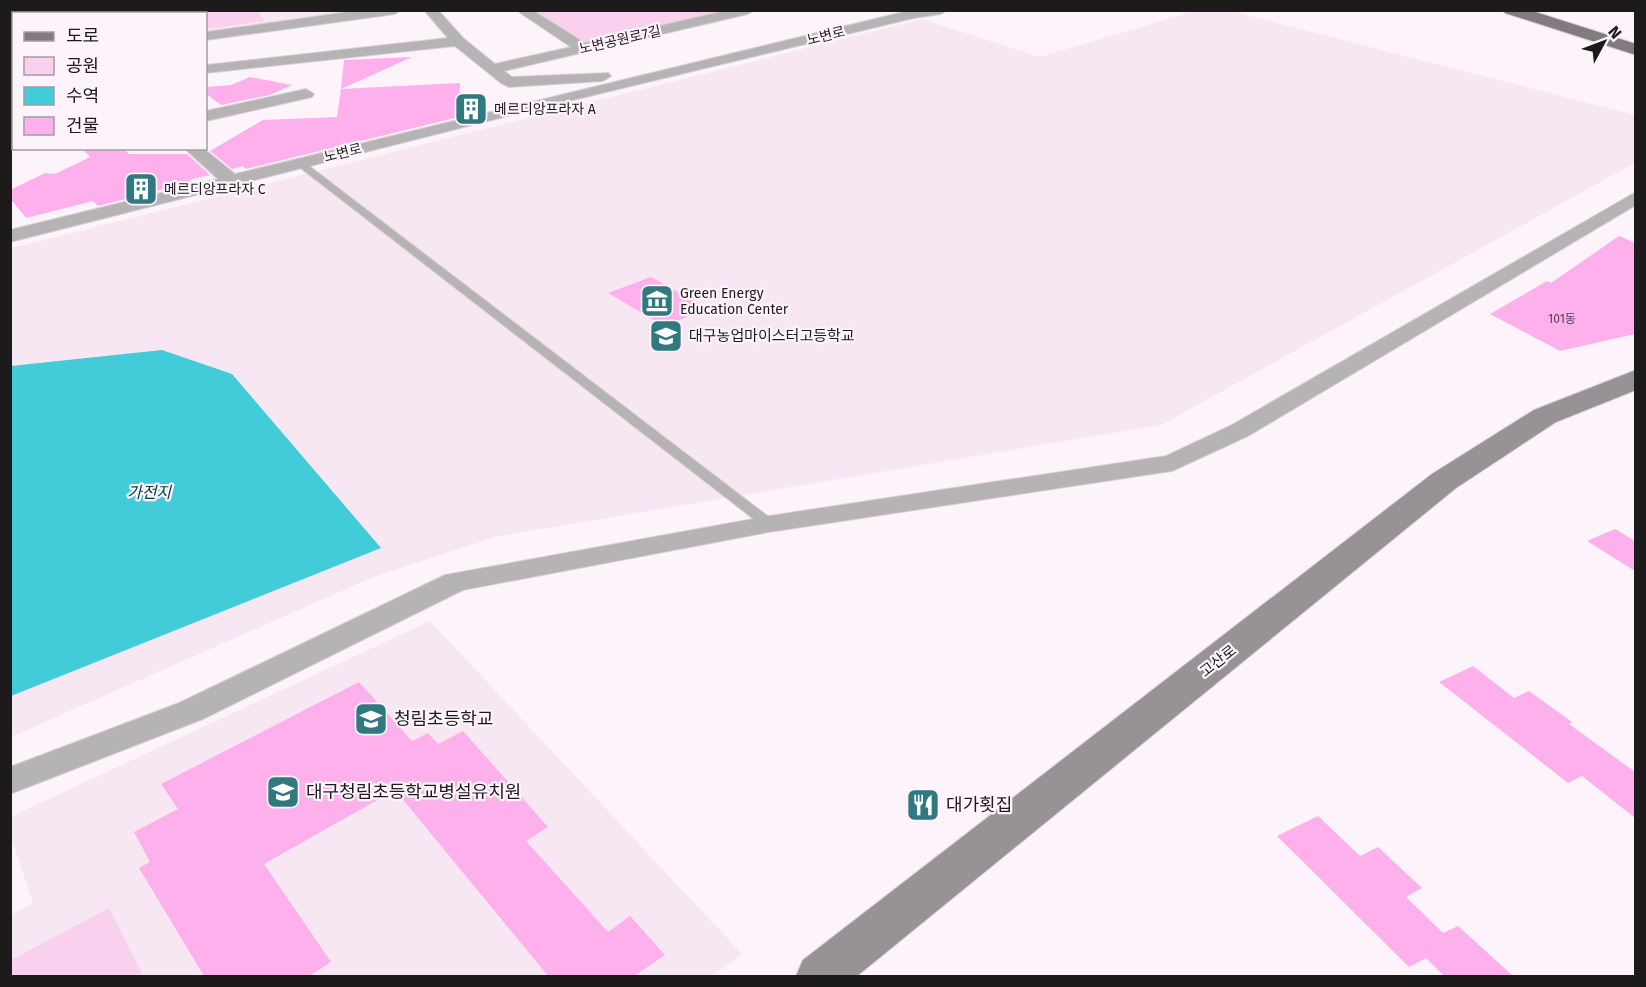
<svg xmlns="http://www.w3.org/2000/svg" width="1646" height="987" viewBox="0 0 1646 987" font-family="'Fira Sans','Noto Sans KR',sans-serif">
<rect width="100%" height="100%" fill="#fcf4fa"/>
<g fill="#f7e7f2">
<polygon points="134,11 369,11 206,33 206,14 135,14"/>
<polygon points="1195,11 1230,11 1635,115 1635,163 1161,425 498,536 371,578 11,737 11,248 922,19 1040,57"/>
<polygon points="430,621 742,954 712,976 11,976 11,915 33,903 11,837 10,817"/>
</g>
<g fill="#fad0ef">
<polygon points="150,11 258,11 265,21 206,29 206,14 152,13"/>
<polygon points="532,11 730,11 587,43"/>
<polygon points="109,908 143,976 11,976 11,960"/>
</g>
<polygon fill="#42cbd9" points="162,350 232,374 381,548 11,696 11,366"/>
<g fill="#fdb0eb">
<polygon points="410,57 410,58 341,89 344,60"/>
<polygon points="250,77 292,85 270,95 221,105 206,94 206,87 231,85"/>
<polygon points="460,83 459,117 246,169 243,166 232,169 210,151 263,120 337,117 341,89"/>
<polygon points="82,148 123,148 129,154 187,154 210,175 189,180 192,182 98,206 93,201 26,218 10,198 10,190 45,173 55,174 90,157"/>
<polygon points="1619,236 1635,243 1635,334 1560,351 1490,314 1547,281 1551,283"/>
<polygon points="651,277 707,309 664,326 608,293"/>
<polygon points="1615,529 1635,541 1635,571 1587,541"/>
<polygon points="1473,666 1514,698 1529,691 1572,722 1569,724 1635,772 1635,818 1582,776 1568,783 1439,682"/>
<polygon points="359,682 412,741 428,733 438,744 463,731 548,827 526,841 608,932 630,916 665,955 634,976 548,976 395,790 264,864 331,962 309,976 204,976 139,868 150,862 134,832 178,809 161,784"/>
<polygon points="1318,816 1360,856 1378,847 1422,888 1406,897 1443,933 1458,926 1513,976 1444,976 1426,958 1409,967 1277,836"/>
</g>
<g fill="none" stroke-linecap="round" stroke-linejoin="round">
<g stroke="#d8d1d6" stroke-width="2">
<polygon id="lane" points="298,162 304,162 774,521 776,524 774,527 764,527 298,166"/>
</g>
<g stroke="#d8d1d6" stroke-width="2">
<g id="street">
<polygon points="46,10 79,10 75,14 42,14"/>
<polygon points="111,10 124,10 125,14 111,14"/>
<polygon points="362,10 401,10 395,14 206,40 206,32"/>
<polygon points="424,10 438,10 463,38 495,64 571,47 516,10 532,10 585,43 729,10 754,10 748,14 504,71 512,77 608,73 611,76 603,81 509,87 501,83 455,46 206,73 206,65 448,38"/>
<polygon points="912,10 947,10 941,14 914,18 540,108 10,242 10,230 218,179 184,148 203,148 235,174"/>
<rect x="10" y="14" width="4" height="8"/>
<rect x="10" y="65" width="4" height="9"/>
<polygon points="306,89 314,94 312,97 206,121 206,111"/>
<polygon points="14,91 14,101 10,102 10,92"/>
<polygon points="1636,192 1636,205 1248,436 1172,471 769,532 463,590 203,719 10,794 10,767 179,703 445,575 769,516 1166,456 1230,426"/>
</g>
</g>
<g stroke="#d8d1d6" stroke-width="2">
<polygon id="secondary" points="1636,370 1636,390 1556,422 1456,488 857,976 796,976 803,960 1432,474 1534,410"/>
</g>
<g stroke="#d8d1d6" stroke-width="2">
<polygon id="primary" points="1503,10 1529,10 1636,44 1636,55 1505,13"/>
</g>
<use href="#lane" fill="#b6b3b5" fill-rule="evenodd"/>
<use href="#street" fill="#b6b3b5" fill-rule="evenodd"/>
<use href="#secondary" fill="#979296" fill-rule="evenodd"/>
<use href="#primary" fill="#817a7f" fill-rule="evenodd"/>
</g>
<defs>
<g id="building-square" transform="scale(1.725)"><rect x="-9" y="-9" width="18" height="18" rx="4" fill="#307981" stroke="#fcf4fa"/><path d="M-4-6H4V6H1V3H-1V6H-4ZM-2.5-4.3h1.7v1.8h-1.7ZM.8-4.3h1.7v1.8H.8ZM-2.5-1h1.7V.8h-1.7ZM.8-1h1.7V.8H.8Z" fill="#fff"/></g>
<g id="museum-square" transform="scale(1.725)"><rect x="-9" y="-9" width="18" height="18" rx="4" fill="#307981" stroke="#fcf4fa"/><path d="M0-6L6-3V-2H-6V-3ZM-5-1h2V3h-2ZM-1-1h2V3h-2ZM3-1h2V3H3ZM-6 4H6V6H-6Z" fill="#fff"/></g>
<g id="school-square" transform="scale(1.725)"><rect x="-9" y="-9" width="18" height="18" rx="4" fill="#307981" stroke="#fcf4fa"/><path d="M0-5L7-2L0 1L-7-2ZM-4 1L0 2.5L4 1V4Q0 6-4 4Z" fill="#fff"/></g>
<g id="restaurant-square" transform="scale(1.725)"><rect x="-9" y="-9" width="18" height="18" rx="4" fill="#307981" stroke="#fcf4fa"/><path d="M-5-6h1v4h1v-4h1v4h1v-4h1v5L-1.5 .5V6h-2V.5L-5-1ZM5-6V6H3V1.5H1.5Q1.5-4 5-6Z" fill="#fff"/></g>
</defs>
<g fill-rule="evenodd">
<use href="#building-square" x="471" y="109"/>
<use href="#building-square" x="141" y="189"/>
<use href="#museum-square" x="657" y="301"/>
<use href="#school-square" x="666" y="336"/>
<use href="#school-square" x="371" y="719"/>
<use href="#school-square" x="283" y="792"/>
<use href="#restaurant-square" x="923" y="805"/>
</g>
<g text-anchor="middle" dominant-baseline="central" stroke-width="4.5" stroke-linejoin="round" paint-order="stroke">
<g font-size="12" fill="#554050">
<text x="1562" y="319">101동</text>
</g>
<g font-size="14" fill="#1d1a1c" stroke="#fcf4fa">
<text transform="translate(826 36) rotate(-14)">노변로</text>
<text transform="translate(620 40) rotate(-13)">노변공원로7길</text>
<text transform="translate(343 153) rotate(-14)">노변로</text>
</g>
<g font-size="14" fill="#1d1a1c" stroke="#fcf4fa" text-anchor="start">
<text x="494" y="109">메르디앙프라자 A</text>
<text x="164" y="189">메르디앙프라자 C</text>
<text x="680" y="293">Green Energy<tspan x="680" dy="16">Education Center</tspan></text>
</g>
<g font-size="15" fill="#1d1a1c" stroke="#fcf4fa" text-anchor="start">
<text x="689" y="336">대구농업마이스터고등학교</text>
</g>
<g font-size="15" fill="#1d1a1c" stroke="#fcf4fa">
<text transform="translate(1218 661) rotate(-38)">고산로</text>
</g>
<g font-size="16" font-style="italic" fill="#004147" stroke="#fcf4fa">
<text x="149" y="492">가전지</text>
</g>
<g font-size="18" fill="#1d1a1c" stroke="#fcf4fa" text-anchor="start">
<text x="394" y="719">청림초등학교</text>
<text x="306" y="792">대구청림초등학교병설유치원</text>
<text x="946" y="805">대가횟집</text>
</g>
</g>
<rect width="1646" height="987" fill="none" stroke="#1d1a1c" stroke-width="24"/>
<rect x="12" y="12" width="195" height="138" fill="#fcf4fa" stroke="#a39da1" stroke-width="1.5"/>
<rect x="24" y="32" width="30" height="9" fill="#817a7f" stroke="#a39da1" stroke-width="1.5"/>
<text x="66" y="42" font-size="18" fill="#1d1a1c">도로</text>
<rect x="24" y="57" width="30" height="18" fill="#fad0ef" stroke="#a39da1" stroke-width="1.5"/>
<text x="66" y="72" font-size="18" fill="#1d1a1c">공원</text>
<rect x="24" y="87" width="30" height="18" fill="#42cbd9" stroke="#a39da1" stroke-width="1.5"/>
<text x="66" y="102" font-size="18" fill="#1d1a1c">수역</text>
<rect x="24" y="117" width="30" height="18" fill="#fdb0eb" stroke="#a39da1" stroke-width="1.5"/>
<text x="66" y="132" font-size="18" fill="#1d1a1c">건물</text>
<g transform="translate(1604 42) rotate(49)" stroke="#fcf4fa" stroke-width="4.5" paint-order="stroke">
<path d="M0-4.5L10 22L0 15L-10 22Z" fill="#1d1a1c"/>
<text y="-9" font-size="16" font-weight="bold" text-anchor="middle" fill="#1d1a1c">N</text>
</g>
</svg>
